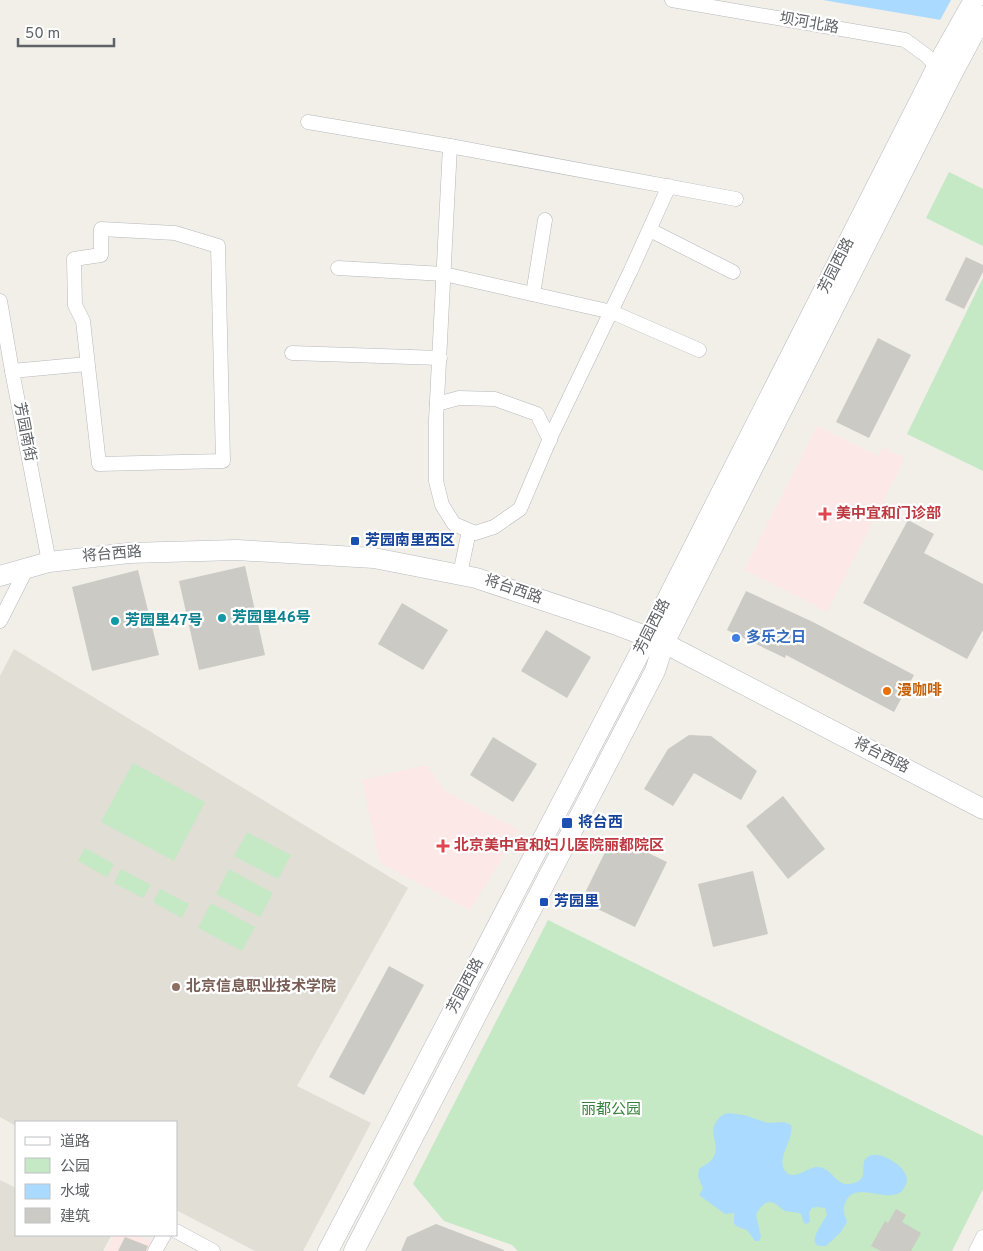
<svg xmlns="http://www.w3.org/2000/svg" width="983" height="1251" viewBox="0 0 983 1251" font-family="Overpass,'Noto Sans SC',sans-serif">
<rect width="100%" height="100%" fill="#f1efe8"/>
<g fill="#e1ded6">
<polygon points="14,649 408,888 297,1086 371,1123 303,1251 255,1251 176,1210 176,1122 16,1122 16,1126 0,1117 0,676"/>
<polygon points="0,1180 16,1188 16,1235 109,1235 111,1236 103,1251 0,1251"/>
</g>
<g fill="#fce8e6">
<polygon points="817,426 878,456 883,447 905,458 827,612 744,570"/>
<polygon points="426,765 445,791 519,830 470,910 380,863 362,780"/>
<polygon points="114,1235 137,1235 154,1242 149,1251 106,1251"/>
</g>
<g fill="#c5e8c5">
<polygon points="949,172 983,189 983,246 926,218"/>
<polygon points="983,278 983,471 907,434"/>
<polygon points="133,763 205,802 174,861 101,822"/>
<polygon points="247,832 291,855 278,879 234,856"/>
<polygon points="85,848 114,864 107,877 78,861"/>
<polygon points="121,869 151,885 143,898 114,883"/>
<polygon points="229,869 273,893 260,917 216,894"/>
<polygon points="160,889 189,904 182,918 153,902"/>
<polygon points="211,903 255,927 242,951 198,928"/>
<polygon points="548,920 983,1136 983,1189 952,1251 518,1251 512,1245 444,1221 413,1184"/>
</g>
<g fill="#aadaff">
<polygon points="823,0 983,0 983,27 846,4"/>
<path d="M729 1113 744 1115 768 1123 784 1122 791 1125C795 1138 777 1156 784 1169 792 1184 808 1166 818 1167 834 1168 835 1189 854 1183 867 1179 862 1171 864 1162 865 1159 866 1158 869 1156 879 1152 889 1159 897 1164 902 1168 906 1173 907 1179 907 1183 905 1186 903 1190 887 1207 852 1175 844 1207 843 1213 846 1217 847 1222L840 1233 826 1246C802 1248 823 1223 827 1215L825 1208 817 1207 812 1208 809 1212 810 1222 806 1224 804 1223 801 1214C795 1211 790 1213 785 1211 781 1209 778 1205 774 1203 766 1199 759 1208 756 1215L761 1237 759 1241H755L747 1230 736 1226 734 1223V1213L725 1214 699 1195 703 1189 698 1176 699 1169C704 1165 711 1163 714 1156 720 1144 708 1134 716 1122 720 1116 723 1114 729 1113Z"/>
</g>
<polygon fill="#f1efe8" points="951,0 983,0 983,30 939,22"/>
<g fill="#cccac5">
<polygon points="966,257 983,265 983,272 964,309 945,300"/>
<polygon points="878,338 911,355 869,438 836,422"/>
<polygon points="908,520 934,534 924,553 983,584 983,630 967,659 863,603"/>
<polygon points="245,566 265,655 199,670 179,581"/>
<polygon points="138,570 159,655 92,671 72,587"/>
<polygon points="746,591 813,622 914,675 894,712 786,655 785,658 727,630"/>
<polygon points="402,603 448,630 423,670 378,644"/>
<polygon points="546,630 591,657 567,698 521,671"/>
<polygon points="689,735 711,736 757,771 741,800 694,773 673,806 644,789 668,749"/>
<polygon points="493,737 537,764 513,802 470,775"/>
<polygon points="783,796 825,849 788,879 746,826"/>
<polygon points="613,836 667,862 635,927 581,901"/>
<polygon points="753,871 768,934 713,947 698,884"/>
<polygon points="389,966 424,985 364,1095 329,1077"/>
<polygon points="896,1209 906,1215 902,1222 921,1233 911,1251 881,1251 871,1246 885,1221 888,1223"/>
<polygon points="436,1224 504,1250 504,1251 401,1251 407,1237"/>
<polygon points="125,1237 148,1246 146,1251 118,1251"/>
</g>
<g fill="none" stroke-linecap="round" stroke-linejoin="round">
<g stroke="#b5b8bc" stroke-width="15">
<g id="street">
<polyline points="672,0 905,40 927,56 937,67"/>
<polyline points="308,122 450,146 736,199"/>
<polyline points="450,146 436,420 436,481 442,505 454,524 475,533 494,527 520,509 552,434 631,270 669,186"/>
<polygon points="101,229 175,233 218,246 223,461 99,464 83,321 75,305 74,259 101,255"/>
<polyline points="650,230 733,272"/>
<polyline points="338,268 444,274 612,312 699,350"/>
<polyline points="533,294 545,220"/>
<polyline points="0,301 12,371 49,562"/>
<polyline points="292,353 440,358"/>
<polyline points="12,371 87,364"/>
<polyline points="437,404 459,398 495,399 537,414 550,440"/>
<polyline points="460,574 469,531"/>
<polyline points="0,621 27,568"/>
<polyline points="176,1231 213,1251"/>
<polyline points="155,1251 164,1235"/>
<polyline points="976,1251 983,1237"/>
</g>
</g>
<g stroke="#b6babf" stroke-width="21">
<g id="secondary">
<polyline points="0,576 49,562 129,553 237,550 374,558 476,578 611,623 664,643 983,809"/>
<polyline points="328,1251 648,637 943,55 974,0"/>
<polyline points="354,1251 655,671 664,643 952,74 983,16"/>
</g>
</g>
<use href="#street" stroke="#fff" stroke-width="14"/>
<use href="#secondary" stroke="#fff" stroke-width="20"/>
</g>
<g fill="#e0444e" stroke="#fff" stroke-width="2">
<path d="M822.5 506.5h5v5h5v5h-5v5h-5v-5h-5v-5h5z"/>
<path d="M440.5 838.5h5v5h5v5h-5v5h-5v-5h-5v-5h5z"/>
</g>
<g fill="#1a4fb4" stroke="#fff" stroke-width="2">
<rect x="350" y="536" width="10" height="10" rx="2.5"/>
<rect x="561" y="817" width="12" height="12" rx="2.5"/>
<rect x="539" y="897" width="10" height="10" rx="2.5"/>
</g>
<g fill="#0f9aa8" stroke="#fff" stroke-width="2">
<circle cx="222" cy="618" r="5"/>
<circle cx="115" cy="621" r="5"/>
</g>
<circle fill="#3f7fe0" stroke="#fff" stroke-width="2" cx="736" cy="638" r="5"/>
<circle fill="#e8710a" stroke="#fff" stroke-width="2" cx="887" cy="691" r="5"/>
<circle fill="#8d6e63" stroke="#fff" stroke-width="2" cx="176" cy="987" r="5"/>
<g text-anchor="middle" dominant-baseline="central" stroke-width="4.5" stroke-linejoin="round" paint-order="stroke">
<g font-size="15" fill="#5f6368" stroke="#fff">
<text transform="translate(809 24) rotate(10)">坝河北路</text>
<text transform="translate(837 266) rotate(-63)">芳园西路</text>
<text transform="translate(24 432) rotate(79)">芳园南街</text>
<text transform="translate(112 555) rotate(-5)">将台西路</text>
<text transform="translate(513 590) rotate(19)">将台西路</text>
<text transform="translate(653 627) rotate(-63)">芳园西路</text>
<text transform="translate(881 756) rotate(27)">将台西路</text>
<text transform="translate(466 986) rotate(-62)">芳园西路</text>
</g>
<g font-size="15" font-weight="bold" fill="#be3a42" stroke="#fff" text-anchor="start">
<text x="836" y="514">美中宜和门诊部</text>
<text x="454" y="846">北京美中宜和妇儿医院丽都院区</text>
</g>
<g font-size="15" font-weight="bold" fill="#164399" stroke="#fff" text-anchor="start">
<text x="365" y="541">芳园南里西区</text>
<text x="578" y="823">将台西</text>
<text x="554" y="902">芳园里</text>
</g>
<g font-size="15" font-weight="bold" fill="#0d838f" stroke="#fff" text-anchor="start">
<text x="232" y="618">芳园里46号</text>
<text x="125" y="621">芳园里47号</text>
</g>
<g font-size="15" font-weight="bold" fill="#366cbe" stroke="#fff" text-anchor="start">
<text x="746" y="638">多乐之日</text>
</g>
<g font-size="15" font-weight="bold" fill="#c56008" stroke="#fff" text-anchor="start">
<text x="897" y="691">漫咖啡</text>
</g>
<g font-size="15" font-weight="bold" fill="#785e54" stroke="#fff" text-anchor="start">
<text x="186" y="987">北京信息职业技术学院</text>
</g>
<g font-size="15" fill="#348238" stroke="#fff">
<text x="611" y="1110">丽都公园</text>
</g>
</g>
<rect x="15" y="1121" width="162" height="115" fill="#ffffff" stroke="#bfc1c3"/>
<rect x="25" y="1137" width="25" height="8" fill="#ffffff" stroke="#bfc1c3"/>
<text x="60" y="1146" font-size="15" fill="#5f6368">道路</text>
<rect x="25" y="1158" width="25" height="15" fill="#c5e8c5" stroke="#bfc1c3"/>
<text x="60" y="1171" font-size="15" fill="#5f6368">公园</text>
<rect x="25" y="1184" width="25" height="15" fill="#aadaff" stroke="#bfc1c3"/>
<text x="60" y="1196" font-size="15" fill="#5f6368">水域</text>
<rect x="25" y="1208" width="25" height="15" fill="#cccac5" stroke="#bfc1c3"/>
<text x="60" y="1221" font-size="15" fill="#5f6368">建筑</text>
<path d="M18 38v8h96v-8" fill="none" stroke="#5f6368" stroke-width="2.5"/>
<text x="25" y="38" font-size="15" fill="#5f6368" stroke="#ffffff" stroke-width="4" paint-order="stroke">50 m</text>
</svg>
